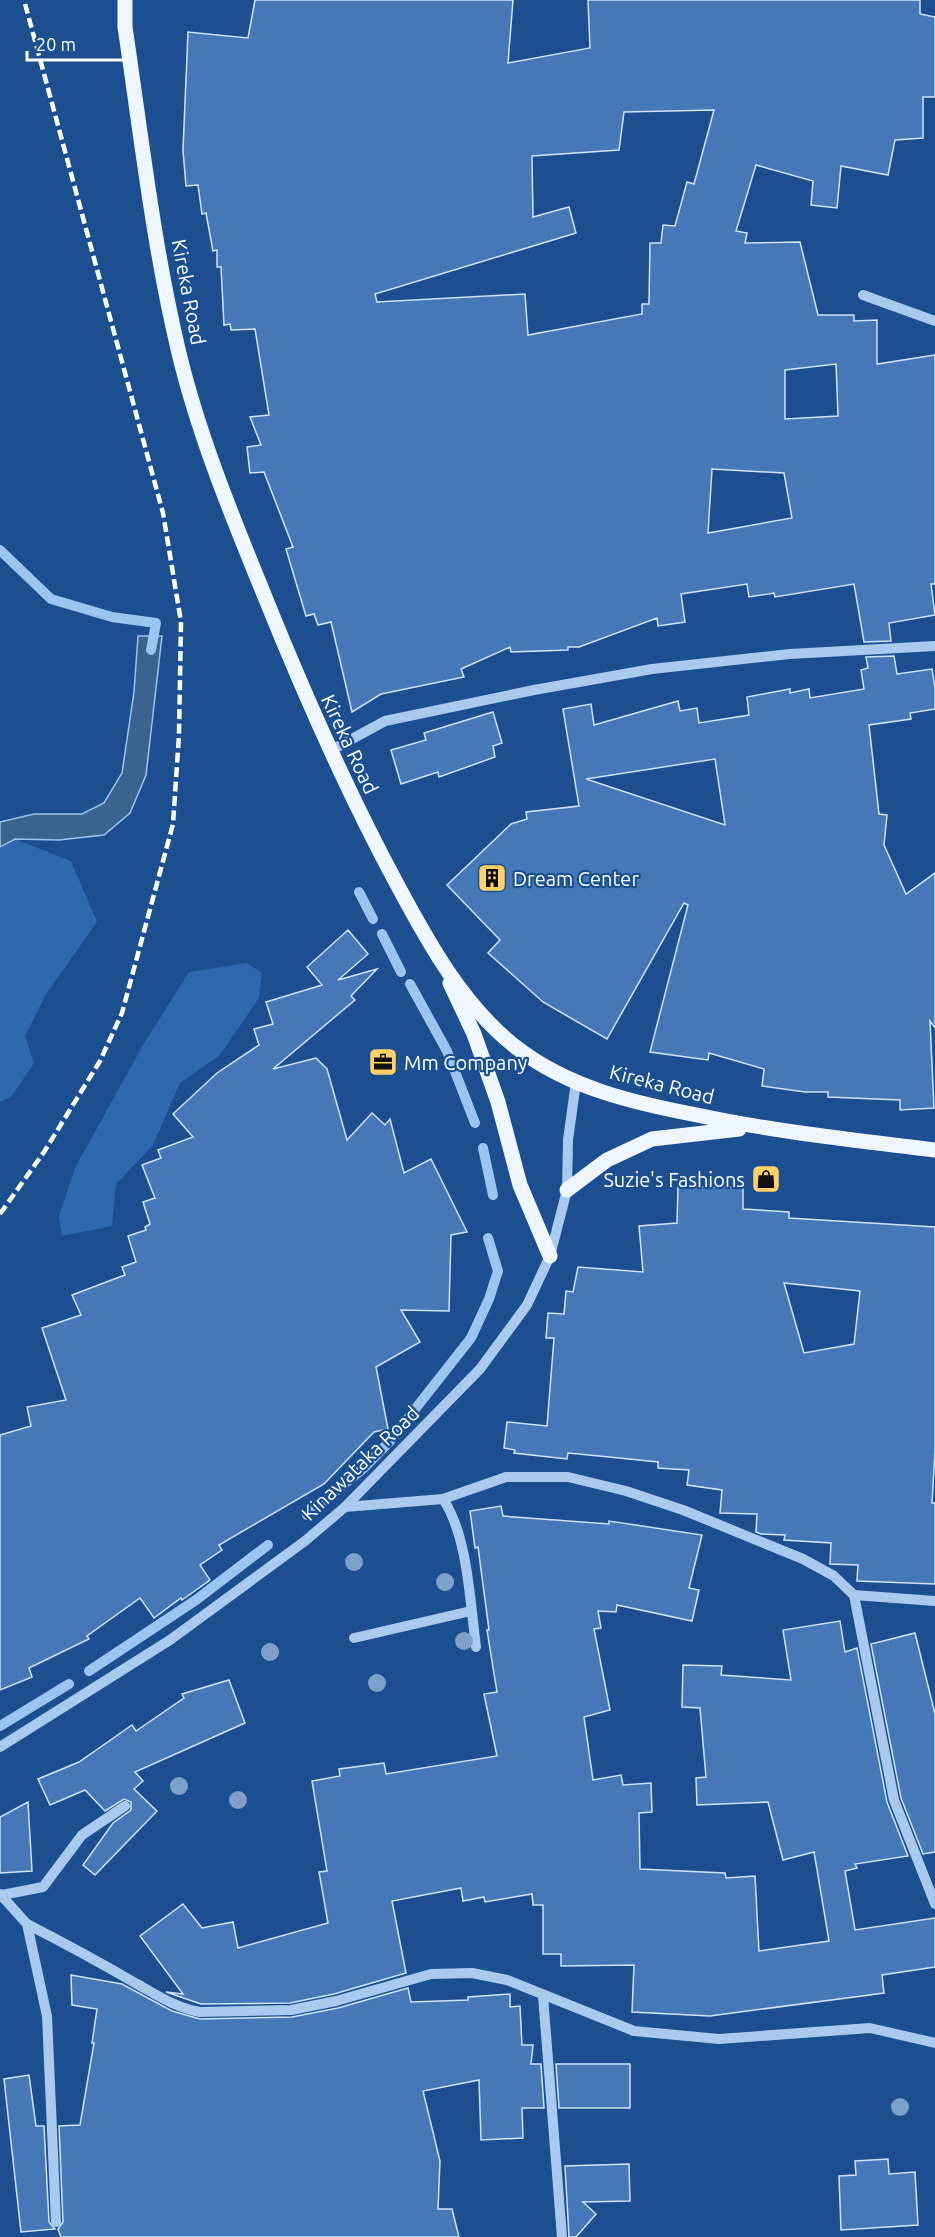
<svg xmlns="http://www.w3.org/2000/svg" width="935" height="2237" viewBox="0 0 935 2237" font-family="Ubuntu,sans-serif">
<rect width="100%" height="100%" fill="#1b4f8f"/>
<g fill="#2e69ad">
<polygon points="15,839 71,861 97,922 46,994 25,1036 34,1063 11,1097 0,1102 0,847"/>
<polygon points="247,963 262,973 259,998 219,1056 180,1083 153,1145 116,1184 112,1226 62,1236 59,1216 75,1168 143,1045 189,972"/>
</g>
<polygon fill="#3c6290" stroke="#9cc4f0" stroke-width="1.5" points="138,636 162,636 146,775 130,813 104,835 59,840 15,839 0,847 0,822 34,814 82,814 104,803 122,773 134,692"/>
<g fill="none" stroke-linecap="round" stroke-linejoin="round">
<g stroke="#9cc4f0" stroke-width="10">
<polyline points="0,550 51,599 112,617 156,623 151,650"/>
<polyline points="359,892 373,919"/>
<polyline points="382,934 401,972"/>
<polyline points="410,984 447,1051 475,1123"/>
<polyline points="483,1148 493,1195"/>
<polyline points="307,1515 365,1467 390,1441 471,1338 489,1299 498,1271 488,1238"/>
<polyline points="89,1671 196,1600 268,1545"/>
<polyline points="0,1726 69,1684"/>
</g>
</g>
<g fill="#4478b7" stroke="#cfe3fa" stroke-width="1.5" fill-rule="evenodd">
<path d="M255 0H513L508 63 590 48 588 0H920V14L935 17V97H923V138L895 140 888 175 841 166 837 208 811 205 813 181 756 165 736 231 747 233 745 243 800 242 818 315H854V321L877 320V364L935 355V584H931L935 615 889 623 891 641 864 642 854 584 775 597 774 593 749 597 747 584 681 594 685 622 658 626 657 618 579 647H568V650L511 652 510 647 461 669 464 677 381 694 352 712 331 622 318 625 314 614 306 616 286 549 293 547 264 472 250 473 247 447 261 445 250 417 269 415 255 329 231 330 230 324 224 325 221 267H217V250L213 251 206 213 202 214 198 185 186 186 183 150 188 32 248 38ZM714 110 694 184 687 182 675 226 663 225 661 243H650L649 304H642V314L528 335 525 294 377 302 375 294 576 233 569 207 533 217 532 156 619 150 624 112ZM836 364 838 416 785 419V370ZM712 469 784 473 792 518 708 533Z"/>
<path d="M894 656 897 674 932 669 935 688V709L910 713 911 719 869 725 879 814 887 815 884 845 906 894 935 873V1028L930 1021 934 1108 900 1110V1100L828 1097V1092H805L762 1086 764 1069 709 1053 708 1060 650 1052 688 905 684 903 607 1039 543 1002 488 953 500 940 447 885 511 824 527 819 526 812 579 806 563 709 591 704 594 725 678 701 680 711 697 708 699 723 749 715 747 697 790 689V693L809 689 810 698 864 689 861 670 868 668 866 657ZM715 759 725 825 586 779Z"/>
<polygon points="493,712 502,743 493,746 495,757 439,777 438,772 401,784 391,750 426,740 424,733"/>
<polygon points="348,930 368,954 338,980 377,969 351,996 355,1000 273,1069 316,1058 327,1069 347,1140 372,1113 385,1125 390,1119 404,1173 431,1159 467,1232 451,1235 449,1311 401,1310 420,1342 376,1367 388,1429 374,1432 324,1484 219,1545 222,1550 200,1565 210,1580 182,1600 181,1598 154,1618 140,1598 87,1636 89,1639 29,1668 32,1677 0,1690 0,1435 31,1426 27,1407 66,1400 42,1328 81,1315 72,1295 125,1275 122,1267 136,1262 128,1236 146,1230 145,1227 150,1224 143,1202 155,1198 142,1165 161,1158 158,1150 193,1137 173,1114 217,1073 259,1045 254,1029 273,1024 266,1002 322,985 307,967"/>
<path d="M678 1187H743V1209L789 1212V1218L935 1227V1451L932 1503H935V1584L857 1581 858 1565 830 1564 831 1543 784 1540 785 1535 761 1534 756 1532 757 1514 720 1513 722 1490 687 1485 689 1470 658 1468V1462L599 1456 568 1453 567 1459 514 1453 515 1450 504 1448 507 1422 547 1426 554 1338H546L548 1313 564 1314 566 1291 573 1292 578 1267 643 1272 639 1226 677 1223ZM784 1283 860 1291 854 1344 804 1353Z"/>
<polygon points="501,1506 503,1516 609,1524 609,1521 702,1535 689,1588 699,1590 692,1621 617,1605 616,1612 598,1611 601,1628 594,1629 610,1710 584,1717 593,1780 621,1775 623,1785 651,1783 652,1812 639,1813 640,1869 725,1873 726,1878 755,1876 759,1951 829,1941 814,1852 783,1860 768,1802 697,1805 696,1778 706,1777 700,1708 682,1707 683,1665 722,1666 721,1675 791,1680 783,1630 840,1621 845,1652 857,1648 887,1802 908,1856 855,1864 857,1868 845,1871 855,1930 935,1918 935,1967 882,1975 884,1993 710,2016 632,2012 634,1965 561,1966 561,1954 543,1954 543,1905 533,1905 532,1894 485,1902 484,1897 463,1901 461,1888 392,1901 406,1973 334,1994 290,2003 201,2004 166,1992 183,1994 140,1936 183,1904 202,1928 233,1922 238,1948 328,1923 319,1872 327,1871 312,1781 340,1776 339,1769 384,1763 386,1774 497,1756 484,1694 497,1692 487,1630 489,1630 478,1547 475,1548 470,1511"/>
<polygon points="915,1633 935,1714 935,1852 923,1854 901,1798 871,1644"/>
<polygon points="229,1680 245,1723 135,1772 143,1781 134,1789 157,1811 95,1875 83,1865 113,1823 131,1810 131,1802 124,1799 105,1811 85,1790 50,1805 38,1779 79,1762 132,1725 136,1731 184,1698 182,1694"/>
<polygon points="28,1802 32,1871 0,1873 0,1817"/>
<polygon points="71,1975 122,1984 172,2011 200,2019 292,2017 338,2008 408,1988 411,2002 468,2000 468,1997 510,1994 510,2007 520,2006 522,2045 533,2045 531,2064 541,2064 544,2108 522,2108 523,2138 481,2140 479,2080 423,2091 440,2161 438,2209 452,2209 459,2237 61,2237 58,2229 63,2222 59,2126 80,2125 94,2043 92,2043 97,2009 72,2005"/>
<polygon points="556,2064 630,2064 630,2108 559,2108"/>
<polygon points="29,2075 36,2126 44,2126 49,2222 55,2229 21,2232 4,2079"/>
<polygon points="888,2159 889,2174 915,2172 918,2225 841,2230 839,2176 856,2175 855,2161"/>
<polygon points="629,2164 630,2201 583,2202 596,2214 576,2237 569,2237 565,2166"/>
</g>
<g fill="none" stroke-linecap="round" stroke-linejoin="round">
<g stroke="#a9c9ee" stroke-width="10">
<polyline points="863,295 935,321"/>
<polyline points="330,751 385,721 534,690 652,669 790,654 935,646"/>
<path d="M443 1499C468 1536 470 1603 476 1647"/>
<polyline points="345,1507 443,1499 506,1477 568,1477 626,1491 683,1510 803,1559 834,1576 854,1595 894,1800 935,1904"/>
<polyline points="854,1595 935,1601"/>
<polyline points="354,1638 471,1611"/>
<polyline points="0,1747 170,1640 305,1541 345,1507 480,1369 527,1305 550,1256 567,1190 568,1140 576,1082"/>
<polyline points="0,1894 27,1924 47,2016 56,2222"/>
<polyline points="2,1895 43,1887 82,1835 125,1806"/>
<path d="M27 1924C64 1943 101 1963 137 1984 157 1995 176 2008 200 2012L291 2010 336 2001 431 1974 472 1973 507 1980 634 2031 719 2039 870 2028 935 2043"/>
<polyline points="543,1996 562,2237"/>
</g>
<g stroke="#f0f6ff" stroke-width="15">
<path d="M125 0V27C141 134 153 243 178 349 198 434 232 516 265 597 305 696 347 792 398 886 429 944 464 1007 517 1048 569 1088 634 1103 697 1115 776 1132 855 1140 935 1150"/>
<polyline points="450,983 474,1034 498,1102 520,1185 550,1256"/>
<polyline points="567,1190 607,1160 652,1139 739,1129"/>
</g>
<polyline stroke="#fff" stroke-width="4.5" stroke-dasharray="10 4.5" stroke-linecap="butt" points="0,1214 44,1152 100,1061 122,1013 173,824 179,735 181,622 163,513 24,0"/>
</g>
<g fill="#7ea0ca">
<circle cx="354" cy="1562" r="9"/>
<circle cx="445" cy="1582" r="9"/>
<circle cx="464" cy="1641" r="9"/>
<circle cx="270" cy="1652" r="9"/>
<circle cx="377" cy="1683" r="9"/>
<circle cx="179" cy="1786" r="9"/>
<circle cx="238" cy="1800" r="9"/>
<circle cx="900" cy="2107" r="9"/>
</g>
<defs>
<g id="building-square" transform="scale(1.5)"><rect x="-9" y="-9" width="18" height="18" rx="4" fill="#ffd166" stroke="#1b4f8f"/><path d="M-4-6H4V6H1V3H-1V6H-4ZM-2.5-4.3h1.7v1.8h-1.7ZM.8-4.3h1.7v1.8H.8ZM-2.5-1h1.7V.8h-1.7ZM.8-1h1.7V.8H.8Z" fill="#111"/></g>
<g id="office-square" transform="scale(1.5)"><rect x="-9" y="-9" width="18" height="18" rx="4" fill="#ffd166" stroke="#1b4f8f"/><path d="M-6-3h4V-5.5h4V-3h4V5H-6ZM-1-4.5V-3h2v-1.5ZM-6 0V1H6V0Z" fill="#111"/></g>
<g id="shop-square" transform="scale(1.5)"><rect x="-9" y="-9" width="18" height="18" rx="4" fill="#ffd166" stroke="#1b4f8f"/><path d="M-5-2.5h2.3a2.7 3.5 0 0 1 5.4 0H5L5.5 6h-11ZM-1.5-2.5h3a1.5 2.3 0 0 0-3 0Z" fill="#111"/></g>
</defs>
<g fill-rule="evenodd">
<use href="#building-square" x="492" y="878"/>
<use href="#office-square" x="383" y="1062"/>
<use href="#shop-square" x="766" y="1179"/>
</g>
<g text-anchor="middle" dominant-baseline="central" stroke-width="4.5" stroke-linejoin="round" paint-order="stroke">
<g font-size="20" fill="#fff" stroke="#1b4f8f">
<text transform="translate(189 292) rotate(79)">Kireka Road</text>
<text transform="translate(350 744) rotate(65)">Kireka Road</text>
<text transform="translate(662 1084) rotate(14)">Kireka Road</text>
<text transform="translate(360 1463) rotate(-44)">Kinawataka Road</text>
</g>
<g font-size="20" fill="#fff" stroke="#1b4f8f" text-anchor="start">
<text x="513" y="878">Dream Center</text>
<text x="404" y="1062">Mm Company</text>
<text x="745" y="1179" text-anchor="end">Suzie's Fashions</text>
</g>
</g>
<path d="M27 51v9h99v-9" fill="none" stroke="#ffffff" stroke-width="3"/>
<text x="36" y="51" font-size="18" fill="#ffffff" stroke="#1b4f8f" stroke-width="4.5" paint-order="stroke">20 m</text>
</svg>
